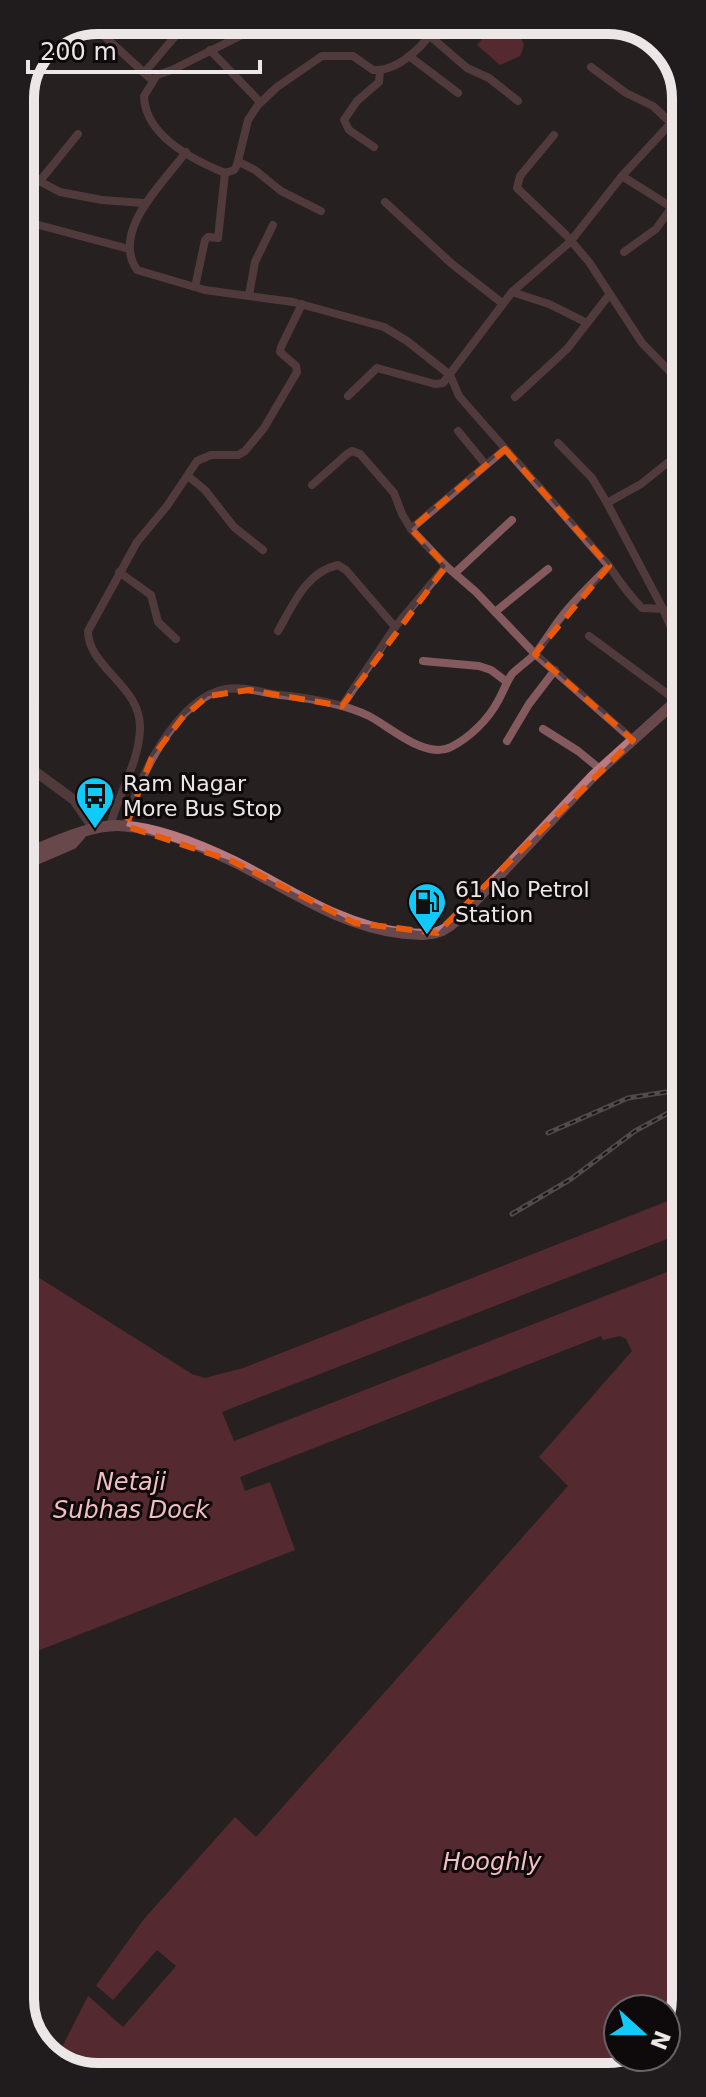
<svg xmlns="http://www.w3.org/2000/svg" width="706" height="2097" viewBox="0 0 706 2097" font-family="'DejaVu Sans',sans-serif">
<rect width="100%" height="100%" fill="#272020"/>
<g fill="#8d3342">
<path d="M498 20C512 20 521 34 524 46L520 56 500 65 477 45Z"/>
<polygon points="673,1199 685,1232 222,1412 234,1441 685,1265 686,2000 670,2047 666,2049 666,2009 618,2009 618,2057 654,2057 628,2074 92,2077 55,2061 87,1998 144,1919 235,1817 256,1837 568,1486 539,1457 632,1351 626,1339 620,1336 603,1340 601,1336 240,1477 245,1491 270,1482 295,1550 22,1657 22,1267 192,1374 205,1378 243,1368"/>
</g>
<polygon fill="#272020" points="157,1950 176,1966 123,2027 85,1993 93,1983 113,2000"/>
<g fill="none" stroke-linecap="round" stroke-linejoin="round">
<g stroke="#845a5e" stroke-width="8">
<polyline points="103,20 100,29 102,34 152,80"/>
<path d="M255 20 244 34 172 70 157 75 144 96C145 136 193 160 225 173L234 170 237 165 248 120 258 105 277 87 322 56H353L373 70C398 72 429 43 438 20"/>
<polyline points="430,36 467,68 489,78 518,101"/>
<polyline points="210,50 260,102"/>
<polyline points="409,56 458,93"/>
<polyline points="591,67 626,93 653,106 671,123"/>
<polyline points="144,73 189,20"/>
<polyline points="554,135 520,176 517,188 566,235 589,262 642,343 684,386"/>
<polyline points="374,147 349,130 344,120 357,101 379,82 380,71"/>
<path d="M186 152C165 181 110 231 137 270L205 290 293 302 384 327 407 341 450 375 459 396 472 411 609 566C619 581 629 595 642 608L663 609"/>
<polyline points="239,162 255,170 281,191 321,211"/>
<polyline points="20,171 60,192 102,200 143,203"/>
<polyline points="622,176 684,215"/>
<polyline points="39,182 78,134"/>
<polyline points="385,202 452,264 502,303"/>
<polyline points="20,220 129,249"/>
<polyline points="624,252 656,229 672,207"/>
<polyline points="195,287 205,240 208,237 218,238 225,173"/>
<polyline points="512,292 549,304 587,323"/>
<polyline points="249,295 255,262 273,225"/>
<polyline points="348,396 377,368 435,384 443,383 512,292 570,242 622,176 684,109"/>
<polyline points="515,397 567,349 609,295"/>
<polyline points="458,431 486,465"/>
<polyline points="558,443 592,478 607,503 663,609 675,637 684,647"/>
<polyline points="188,476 205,490 234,527 263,550"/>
<polyline points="312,485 347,454 352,451 360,454 394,493 402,514 411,529 446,566 476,592 535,654 633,740"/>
<polyline points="607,503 641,484 671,460"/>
<polyline points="411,529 505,449"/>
<polyline points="119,572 151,595 158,622 176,639"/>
<polyline points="455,573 512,520"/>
<polyline points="495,612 548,569"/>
<path d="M278 631C293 605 306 572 338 565L346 570 395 627"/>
<polyline points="589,636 677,701"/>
<polyline points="675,637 684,628"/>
<polyline points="423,661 479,666 491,670 507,682"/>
<polyline points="342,706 395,627 446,566"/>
<polyline points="543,729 578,751 600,769"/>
<polyline points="507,741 529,704 555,670"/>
<path d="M110 826C119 794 139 761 140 729 142 686 88 668 88 631L137 542 167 506 197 461 211 455H238L245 451 264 428 297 372 296 366 280 352 281 347 302 304"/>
<path d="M126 826C136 781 176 698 226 689 244 686 263 693 280 695 310 698 342 703 369 716 389 726 425 760 451 747 469 738 488 720 498 701 503 692 506 683 512 674 519 667 528 661 535 654 545 642 553 627 563 615 577 597 594 582 609 566"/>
</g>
<polyline stroke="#845a5e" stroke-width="10" points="21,761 74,800 94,829"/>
<g stroke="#bb7980" stroke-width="11">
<path d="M21 856C50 844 94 822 125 826 161 829 202 846 235 862 289 889 340 926 402 933 413 934 428 936 438 932 446 930 452 924 458 919L594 775 684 694"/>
<polyline points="21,866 72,844 80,835"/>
</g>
<g stroke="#868080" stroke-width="5">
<g id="rail">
<polyline points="548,1133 628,1098 685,1089"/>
<polyline points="512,1214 571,1179 635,1131 685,1104"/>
</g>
</g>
<use href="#rail" stroke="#0e0a0b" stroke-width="2" stroke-dasharray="6" stroke-linecap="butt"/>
</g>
<path d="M0 0H706V2097H0ZM505 449 609 566 535 654 633 740 437 933 355 923 232 861 126 826 151 759 182 718 208 696 249 690 342 706 446 566 411 529Z" fill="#272020" fill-opacity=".55" fill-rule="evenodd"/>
<path fill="none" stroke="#e8590c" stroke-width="6" stroke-dasharray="16 10" stroke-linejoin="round" d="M505 449 609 566 535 654 633 740 437 933 355 923 232 861 126 826 151 759 182 718 208 696 249 690 342 706 446 566 411 529Z"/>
<defs>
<g id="bus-pin" transform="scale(2)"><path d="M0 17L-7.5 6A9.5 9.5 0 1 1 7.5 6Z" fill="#10cafa" stroke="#0e0a0b"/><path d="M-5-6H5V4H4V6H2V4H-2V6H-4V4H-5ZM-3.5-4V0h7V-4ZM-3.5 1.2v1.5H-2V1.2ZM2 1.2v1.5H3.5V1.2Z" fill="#111"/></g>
<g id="fuel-pin" transform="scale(2)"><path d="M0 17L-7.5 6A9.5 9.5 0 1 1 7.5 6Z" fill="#10cafa" stroke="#0e0a0b"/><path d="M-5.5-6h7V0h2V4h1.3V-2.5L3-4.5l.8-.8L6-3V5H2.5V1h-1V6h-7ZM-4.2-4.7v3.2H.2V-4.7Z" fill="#111"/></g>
</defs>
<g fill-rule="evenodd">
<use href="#bus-pin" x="95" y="796"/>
<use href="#fuel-pin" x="427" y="902"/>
</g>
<g text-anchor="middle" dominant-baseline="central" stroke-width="6" stroke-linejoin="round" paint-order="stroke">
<g font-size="22" fill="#ece6e7" stroke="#0e0a0b" text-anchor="start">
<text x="123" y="783">Ram Nagar<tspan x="123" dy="25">More Bus Stop</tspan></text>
<text x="455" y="889">61 No Petrol<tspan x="455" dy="25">Station</tspan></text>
</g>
<g font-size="24" font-style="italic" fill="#f3bec2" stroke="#0e0a0b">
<text x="131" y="1482">Netaji<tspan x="131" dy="28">Subhas Dock</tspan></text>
<text x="492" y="1862">Hooghly</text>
</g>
</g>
<path d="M0 0H706V2097H0ZM98 34H608A64 64 0 0 1 672 98V1999A64 64 0 0 1 608 2063H98A64 64 0 0 1 34 1999V98A64 64 0 0 1 98 34Z" fill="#201c1d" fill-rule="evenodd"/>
<path fill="none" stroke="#ece6e7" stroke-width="10" d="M98 34H608A64 64 0 0 1 672 98V1999A64 64 0 0 1 608 2063H98A64 64 0 0 1 34 1999V98A64 64 0 0 1 98 34Z"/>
<g transform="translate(642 2033) rotate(111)"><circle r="38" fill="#0e0a0b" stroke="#676263" stroke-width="2"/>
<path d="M0-6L14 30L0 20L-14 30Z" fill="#10cafa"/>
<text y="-12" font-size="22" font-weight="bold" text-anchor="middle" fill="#ece6e7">N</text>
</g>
<path d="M28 60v12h232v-12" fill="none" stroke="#ece6e7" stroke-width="4"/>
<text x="40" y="60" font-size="24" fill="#ece6e7" stroke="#0e0a0b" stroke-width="6" paint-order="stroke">200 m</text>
</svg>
